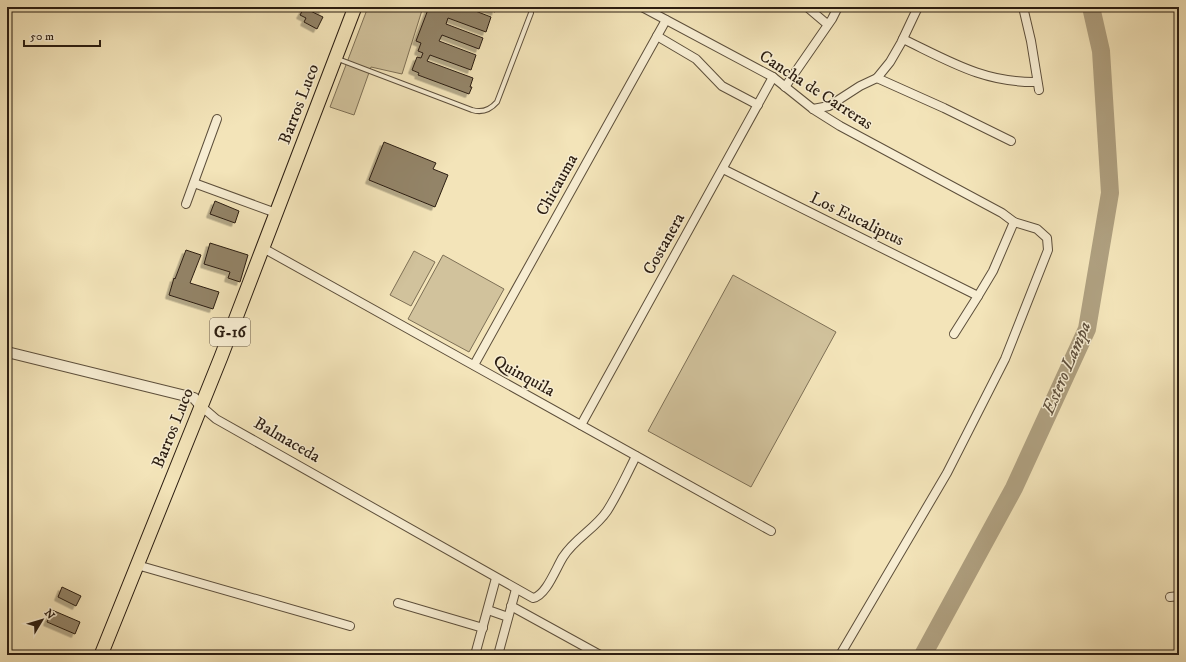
<svg xmlns="http://www.w3.org/2000/svg" width="1186" height="662" viewBox="0 0 1186 662" font-family="'IM FELL DW Pica',serif">
<defs>
<filter id="shadow"><feDropShadow dx="-3.5" dy="3.5" stdDeviation="0" flood-color="#0004"/></filter>
</defs>
<rect width="100%" height="100%" fill="#f3e4b9"/>
<filter id="stains"><feTurbulence type="fractalNoise" baseFrequency=".005" numOctaves="4"/><feColorMatrix values="0 0 0 0 .2 0 0 0 0 .09 0 0 0 0 .02 0 0 0 .5 -.17"/></filter>
<radialGradient id="worn" r=".72"><stop offset=".6" stop-color="#630" stop-opacity="0"/><stop offset="1" stop-color="#630" stop-opacity=".3"/></radialGradient>
<g fill="#d1c29c" stroke="#7e7056">
<polygon points="368,7 423,7 402,74 371,67 354,115 330,107"/>
<polygon points="414,251 435,262 411,306 390,295"/>
<polygon points="443,255 504,289 469,352 408,319"/>
<polygon points="733,275 836,332 751,487 648,431"/>
</g>
<g fill="none" stroke-linecap="round" stroke-linejoin="round">
<polyline stroke="#afa080" stroke-width="18" points="923,655 1014,488 1087,329 1110,193 1101,51 1091,7"/>
</g>
<g fill="#938468" stroke="#2b1d11" filter="url(#shadow)">
<polygon points="315,7 324,7 322,11"/>
<polygon points="429,7 465,7 491,17 486,32 448,18 446,24 483,38 479,49 442,35 439,41 476,55 471,70 430,55 427,61 473,78 470,87 472,87 469,94 418,75 419,73 412,70 417,57 421,58 423,53 418,51 421,43 416,41"/>
<polygon points="482,7 496,7 495,12"/>
<polygon points="304,8 323,17 317,29 304,22 306,18 300,15"/>
<polygon points="384,142 436,163 433,169 448,175 435,207 369,180"/>
<polygon points="215,201 239,211 235,223 210,214"/>
<polygon points="210,243 248,255 240,282 228,278 230,272 204,264"/>
<polygon points="186,250 201,255 190,283 219,292 213,309 169,295 174,278 175,279"/>
<polygon points="62,587 81,596 76,606 58,597"/>
<polygon points="52,610 80,622 75,634 47,622"/>
</g>
<g fill="none" stroke-linecap="round" stroke-linejoin="round">
<g stroke="#5d4f3b" stroke-width="6">
<path id="service" d="M338 59 472 110C482 113 490 110 497 102L531 13"/>
</g>
<g stroke="#5d4f3b" stroke-width="10">
<g id="minor">
<polyline points="642,7 773,77 813,109 840,126 1002,213 1014,222 1037,229 1047,238 1048,250 1005,359 947,473 840,655"/>
<polyline points="807,7 827,24"/>
<polyline points="1023,7 1031,41 1039,90"/>
<polyline points="657,36 696,59 722,86 758,105"/>
<path d="M903 39C949 61 984 83 1037 82"/>
<polyline points="877,78 944,108 1011,141"/>
<polyline points="785,87 832,19 838,7"/>
<polyline points="813,109 829,106 860,86 877,78 890,62 901,43 918,7"/>
<polyline points="723,169 978,296"/>
<polyline points="194,183 276,213"/>
<polyline points="186,204 217,119"/>
<polyline points="263,248 771,531"/>
<polyline points="954,334 978,296 993,271 1014,222"/>
<polyline points="474,365 666,20"/>
<path d="M201 406 216 419 533 598C546 596 556 568 563 557 575 538 595 529 607 511 618 494 627 474 636 456"/>
<polyline points="581,425 773,77"/>
<polyline points="137,565 350,626"/>
<polyline points="1170,597 1179,596"/>
<polyline points="398,603 483,628"/>
<polyline points="511,606 600,655"/>
<polyline points="488,610 508,617"/>
<polyline points="475,655 496,578"/>
<polyline points="498,655 516,589"/>
</g>
</g>
<g stroke="#5d4f3b" stroke-width="12">
<polyline id="tertiary" points="7,352 190,397 194,398 201,406"/>
</g>
<g stroke="#2b1d11" stroke-width="15">
<polyline id="primary" points="101,655 221,357 355,7"/>
</g>
<use href="#service" stroke="#f7edd2" stroke-width="4"/>
<use href="#minor" stroke="#f7edd2" stroke-width="8"/>
<use href="#tertiary" stroke="#f7edd2" stroke-width="10"/>
<use href="#primary" stroke="#f3e4b9" stroke-width="13"/>
</g>
<g text-anchor="middle" dominant-baseline="central" stroke-width="3" stroke-linejoin="round" paint-order="stroke">
<rect fill="#f7edd2" stroke="#685b4b" stroke-width="1" x="210" y="318" width="40" height="28" rx="3"/>
<g font-size="16" font-weight="bold" fill="#2b1d11">
<text x="230" y="332">G-16</text>
</g>
<g font-size="17" fill="#2b1d11" stroke="#f7edd2">
<text transform="translate(816 90) rotate(33)">Cancha de Carreras</text>
<text transform="translate(299 104) rotate(-69)">Barros Luco</text>
<text transform="translate(557 185) rotate(-61)">Chicauma</text>
<text transform="translate(857 219) rotate(26)">Los Eucaliptus</text>
<text transform="translate(664 244) rotate(-61)">Costanera</text>
<text transform="translate(524 376) rotate(29)">Quinquila</text>
<text transform="translate(173 428) rotate(-68)">Barros Luco</text>
<text transform="translate(287 440) rotate(30)">Balmaceda</text>
</g>
<g font-size="18" font-style="italic" fill="#60513d" stroke="#f7edd2">
<text transform="translate(1067 368) rotate(-67)">Estero Lampa</text>
</g>
</g>
<rect width="1186" height="662" fill="none" stroke="#f3e4b9" stroke-width="24"/>
<rect x="8" y="8" width="1170" height="646" fill="none" stroke="#2b1d11" stroke-width="2"/>
<rect x="12" y="12" width="1162" height="638" fill="none" stroke="#2b1d11"/>
<g transform="translate(42 620) rotate(52)" stroke="#f7edd2" stroke-width="3" paint-order="stroke">
<path d="M0-3L7 15L0 10L-7 15Z" fill="#2b1d11"/>
<text y="-6" font-size="11" font-weight="bold" text-anchor="middle" fill="#2b1d11">N</text>
</g>
<path d="M24 40v6h76v-6" fill="none" stroke="#2b1d11" stroke-width="2"/>
<text x="30" y="40" font-size="12" fill="#2b1d11" stroke="#f7edd2" stroke-width="3" paint-order="stroke">50 m</text>
<rect width="100%" height="100%" filter="url(#stains)"/>
<rect width="100%" height="100%" fill="url(#worn)"/>
</svg>
